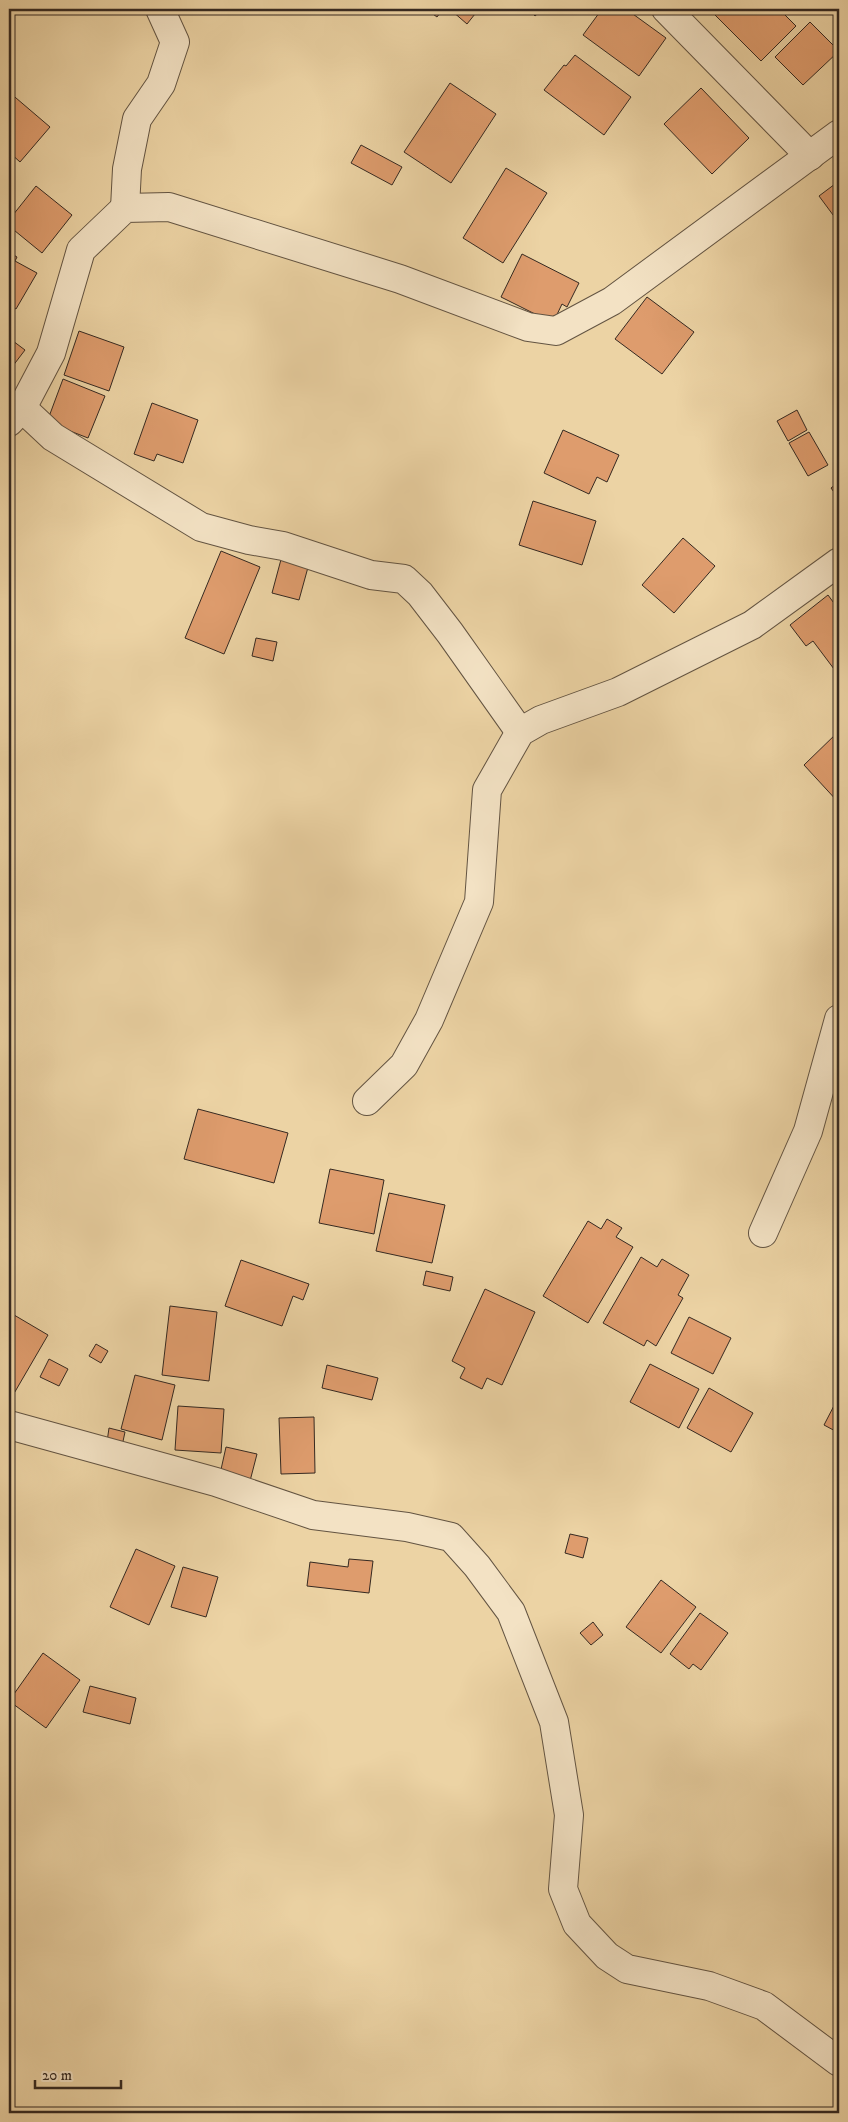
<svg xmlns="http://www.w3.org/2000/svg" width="848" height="2122" viewBox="0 0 848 2122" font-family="'IM FELL DW Pica',serif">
<rect width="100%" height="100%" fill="#ecd3a4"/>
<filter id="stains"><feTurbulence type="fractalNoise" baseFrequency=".004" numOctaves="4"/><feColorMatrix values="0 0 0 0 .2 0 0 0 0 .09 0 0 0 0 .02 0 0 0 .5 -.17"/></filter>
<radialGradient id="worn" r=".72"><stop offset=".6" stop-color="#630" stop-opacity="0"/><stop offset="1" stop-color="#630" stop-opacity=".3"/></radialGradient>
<g fill="#de9c6d" stroke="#352921">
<polygon points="426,9 443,9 437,17"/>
<polygon points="454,9 479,9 467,24 452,11"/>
<polygon points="528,9 543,9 535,16"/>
<polygon points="602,9 626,9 666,38 639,76 583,35"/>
<polygon points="709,9 779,9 796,26 761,61"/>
<polygon points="810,22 839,51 803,85 775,57"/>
<polygon points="575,55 631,97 604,135 544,90 564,65 566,66"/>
<polygon points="450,83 496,114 451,183 404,152"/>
<polygon points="701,88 749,138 712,174 664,124"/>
<polygon points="9,92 50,127 20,162 9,152"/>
<polygon points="361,145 402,167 392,185 351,163"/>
<polygon points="506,168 547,193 503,263 463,238"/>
<polygon points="839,181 839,223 819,196"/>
<polygon points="36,186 72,215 42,253 9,226 9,220"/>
<polygon points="9,252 17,257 15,261 37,273 16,309 9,305"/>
<polygon points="522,254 579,283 567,307 562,304 553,323 501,297"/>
<polygon points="647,297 694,332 662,374 615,339"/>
<polygon points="79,331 124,347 109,391 64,375"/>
<polygon points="9,338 25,350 9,371"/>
<polygon points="63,379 105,396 88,438 47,422"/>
<polygon points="152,403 198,420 183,463 157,454 154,461 134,454"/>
<polygon points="797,410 807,430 788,441 777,421"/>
<polygon points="563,430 619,455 607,482 597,477 589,494 544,473"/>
<polygon points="809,432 828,465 808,476 789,443"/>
<polygon points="839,482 839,499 831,488"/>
<polygon points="533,501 596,521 582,565 519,545"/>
<polygon points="683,538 715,566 674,613 642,585"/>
<polygon points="221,551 260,567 224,654 185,638"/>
<polygon points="283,552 310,560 299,600 272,593"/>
<polygon points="828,595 839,610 839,665 834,669 813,641 806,646 790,625"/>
<polygon points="256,638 277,642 273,661 252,656"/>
<polygon points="839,731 839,803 804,765"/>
<polygon points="198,1109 288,1133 274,1183 184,1159"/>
<polygon points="330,1169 384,1180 374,1234 319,1223"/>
<polygon points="389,1193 445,1205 432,1263 376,1251"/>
<polygon points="607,1219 622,1228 616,1237 633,1247 588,1323 543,1296 588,1221 601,1229"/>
<polygon points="641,1257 657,1267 662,1259 689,1275 678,1295 683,1298 656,1346 647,1340 644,1346 603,1323"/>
<polygon points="241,1260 309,1284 303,1300 293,1296 282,1326 225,1306"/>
<polygon points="426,1271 453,1277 450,1291 423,1285"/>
<polygon points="485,1289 535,1312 502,1385 487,1378 482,1389 460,1378 465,1368 452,1361"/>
<polygon points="170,1306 217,1312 209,1381 162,1375"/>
<polygon points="9,1312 48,1335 9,1402"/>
<polygon points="689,1317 731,1338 713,1374 671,1353"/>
<polygon points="96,1344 108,1351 101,1363 89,1356"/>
<polygon points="49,1359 68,1369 59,1386 40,1377"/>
<polygon points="650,1364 699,1389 679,1428 630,1402"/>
<polygon points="327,1365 378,1378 372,1400 322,1388"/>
<polygon points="135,1375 175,1385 162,1440 121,1429"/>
<polygon points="709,1388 753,1413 731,1452 687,1428"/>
<polygon points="839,1396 839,1433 824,1425"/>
<polygon points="178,1406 224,1409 221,1453 175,1450"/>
<polygon points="314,1417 315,1473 281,1474 279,1418"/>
<polygon points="109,1428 125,1432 122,1446 107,1442"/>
<polygon points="226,1447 257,1454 250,1481 220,1474"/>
<polygon points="570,1534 588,1538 583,1558 565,1553"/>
<polygon points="136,1549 175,1566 149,1625 110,1607"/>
<polygon points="349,1559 373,1561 369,1593 307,1586 310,1562 348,1567"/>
<polygon points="183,1567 218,1577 206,1617 171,1607"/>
<polygon points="661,1580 696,1607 661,1653 626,1627"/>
<polygon points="700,1613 728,1633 701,1670 693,1664 689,1669 670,1654"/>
<polygon points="593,1622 603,1635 591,1645 580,1633"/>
<polygon points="43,1653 80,1680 46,1728 9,1701"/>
<polygon points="90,1686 136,1698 130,1724 83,1712"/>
</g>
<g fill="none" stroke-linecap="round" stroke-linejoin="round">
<g stroke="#635442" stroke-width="30">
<g id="minor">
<polyline points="666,9 810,156"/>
<polyline points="125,208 127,169 137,119 161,84 175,42 160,9"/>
<polyline points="22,408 53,437 201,527 249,540 283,546 371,575 404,579 420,594 450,633 520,732"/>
<polyline points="9,422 22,408 51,353 81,250 125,208 169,207 400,279 528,327 556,331 612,301 839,134"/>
<polyline points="367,1101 404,1065 429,1020 479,902 487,790 520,732 541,720 618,692 752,625 839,562"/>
<polyline points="763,1233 808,1131 839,1019"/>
<polyline points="9,1425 216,1482 313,1515 407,1527 451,1537 477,1566 511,1612 554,1722 569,1815 563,1889 577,1924 607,1956 627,1969 709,1986 764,2006 839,2062"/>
</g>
</g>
<use href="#minor" stroke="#f3e2c4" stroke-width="28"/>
</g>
<rect width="848" height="2122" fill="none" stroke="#ecd3a4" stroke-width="30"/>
<rect x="10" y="10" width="828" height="2102" fill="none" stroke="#352921" stroke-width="2.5"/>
<rect x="15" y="15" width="818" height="2092" fill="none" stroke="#352921"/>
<path d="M35 2080v8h86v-8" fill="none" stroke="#352921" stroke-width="2.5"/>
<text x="42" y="2080" font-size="15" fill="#352921" stroke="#f3e2c4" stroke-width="4" paint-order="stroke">20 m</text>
<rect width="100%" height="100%" filter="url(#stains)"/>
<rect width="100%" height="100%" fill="url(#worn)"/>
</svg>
